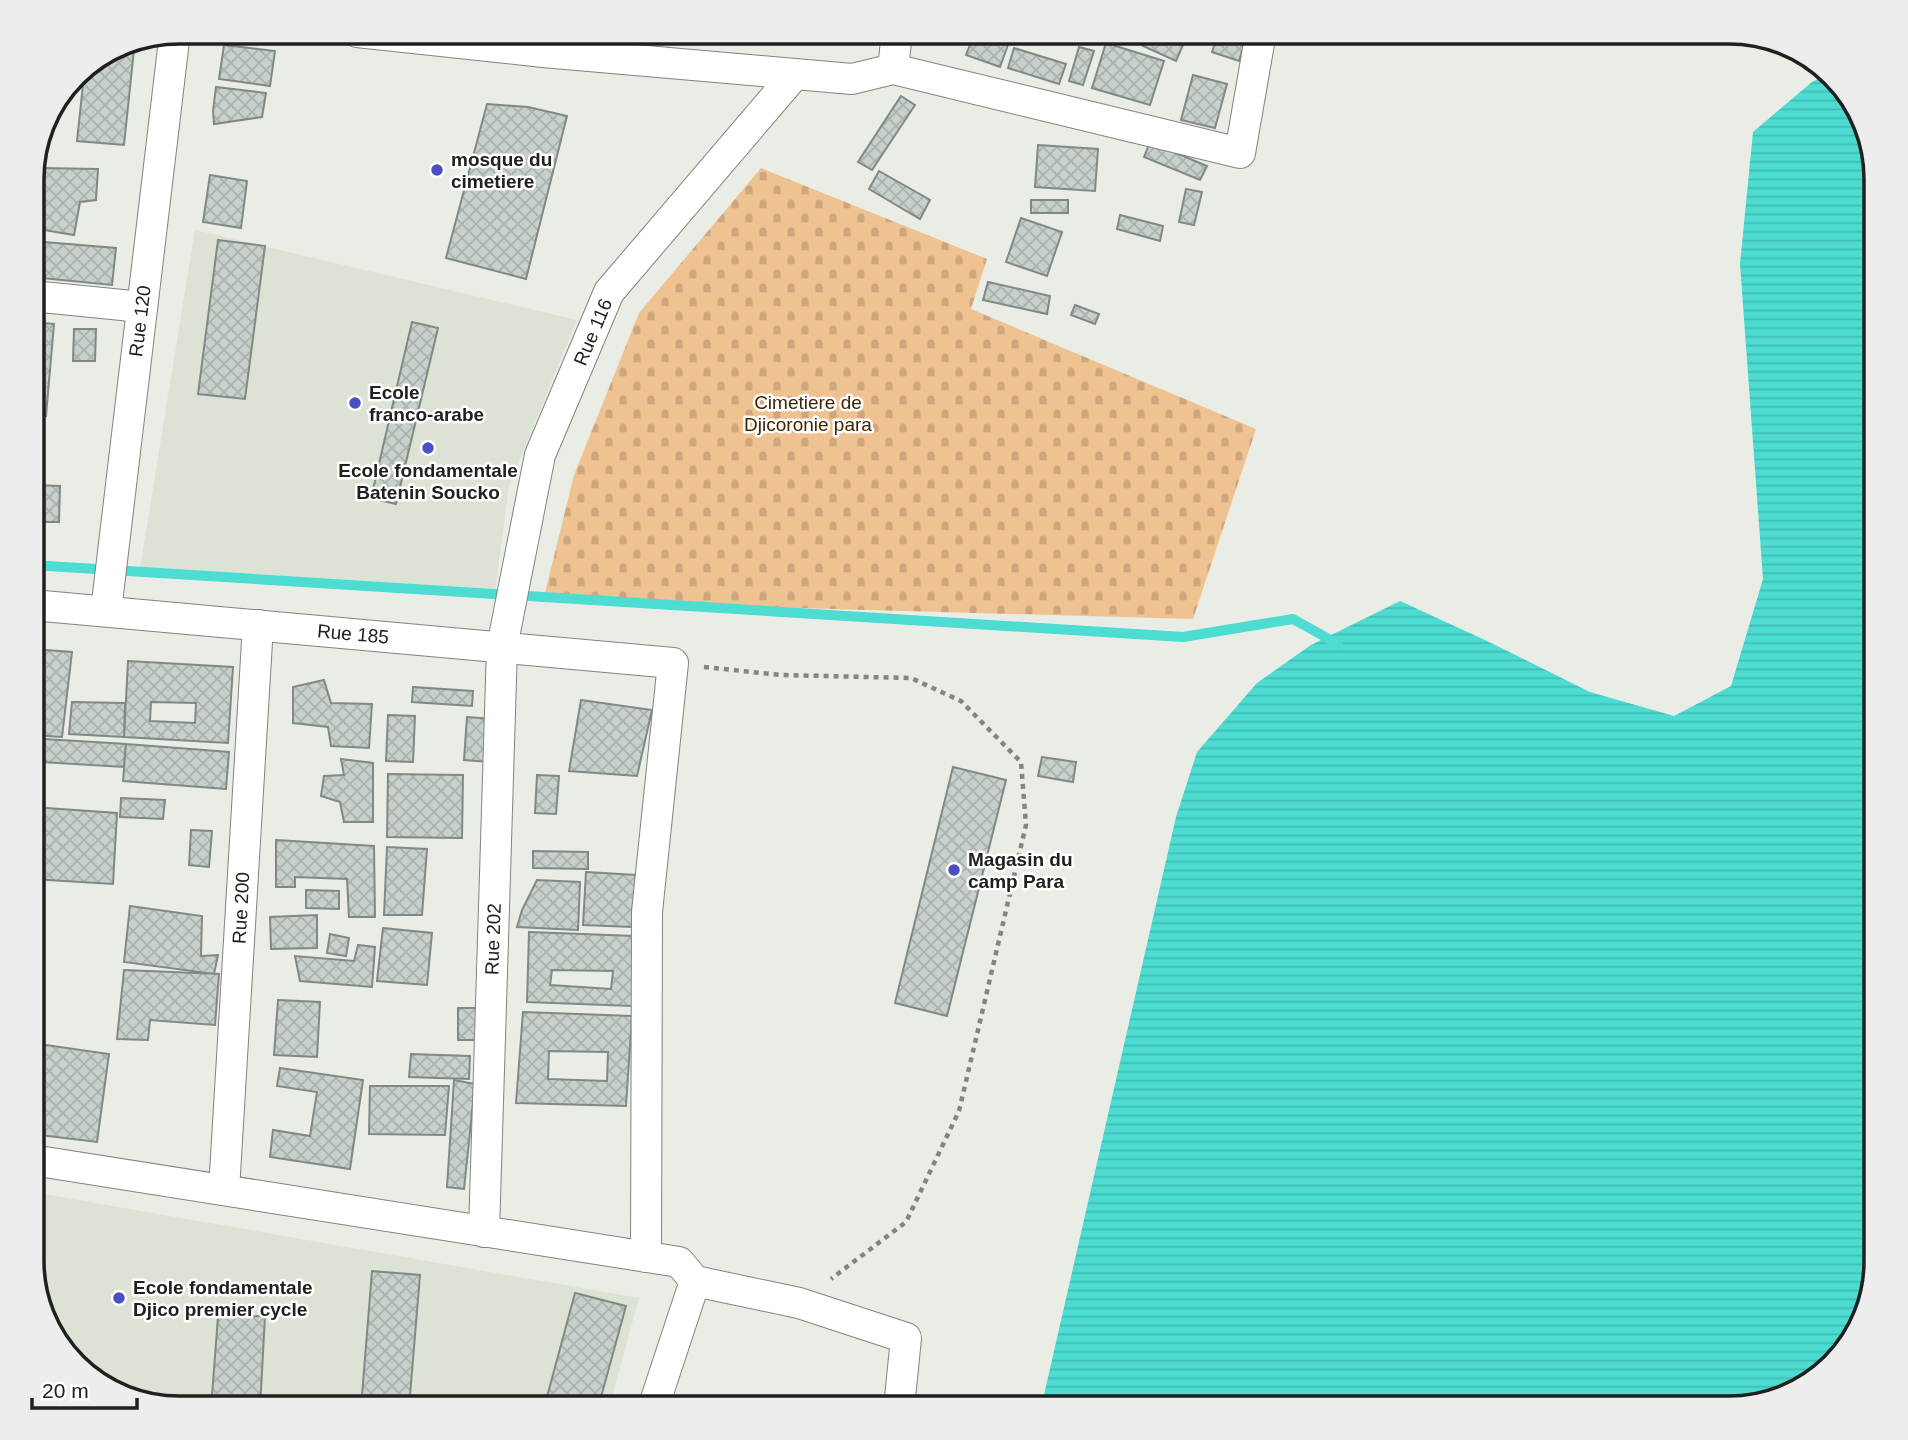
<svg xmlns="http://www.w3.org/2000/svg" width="1908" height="1440" viewBox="0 0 1908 1440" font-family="Helvetica,sans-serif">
<defs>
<pattern id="cemetery-stones" width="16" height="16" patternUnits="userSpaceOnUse" patternTransform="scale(1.75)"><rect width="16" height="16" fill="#efc291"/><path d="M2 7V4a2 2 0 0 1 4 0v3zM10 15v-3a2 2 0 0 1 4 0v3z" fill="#cda67d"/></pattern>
<pattern id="water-rules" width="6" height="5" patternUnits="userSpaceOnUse" patternTransform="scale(1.75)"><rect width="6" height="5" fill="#4cdcd1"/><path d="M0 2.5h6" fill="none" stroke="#42bcb3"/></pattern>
<pattern id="building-cross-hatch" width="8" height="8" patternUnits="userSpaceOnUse" patternTransform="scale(1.75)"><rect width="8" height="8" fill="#c7d0ca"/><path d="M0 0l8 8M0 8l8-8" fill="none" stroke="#abb2ad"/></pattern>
</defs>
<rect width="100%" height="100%" fill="#e9ede5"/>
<g fill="#dce3d4">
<polygon points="195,230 577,320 509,486 495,592 140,568"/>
<polygon points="32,1192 639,1298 609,1408 179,1408 89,1378 47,1327 32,1270"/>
</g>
<polygon fill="url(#cemetery-stones)" points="761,168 987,259 971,309 1256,429 1193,619 543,601 574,475 639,313"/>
<polygon fill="url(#water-rules)" points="1829,74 1861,114 1876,179 1876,1261 1846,1351 1794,1393 1729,1408 1041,1408 1176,817 1197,752 1257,683 1311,645 1400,601 1485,640 1590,692 1674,716 1731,686 1763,579 1740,264 1753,132 1812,82"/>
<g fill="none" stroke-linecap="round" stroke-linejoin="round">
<polyline stroke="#4cdcd1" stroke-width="10" points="32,565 1183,637 1293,619 1338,644"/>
</g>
<g fill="url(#building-cross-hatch)" stroke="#818984" stroke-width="2" fill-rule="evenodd">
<polygon points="975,32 1009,42 1000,67 966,55"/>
<polygon points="1149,32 1153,32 1183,45 1176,61 1143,46"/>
<polygon points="1219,32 1248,32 1239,61 1212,52"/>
<polygon points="135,40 124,145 77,141 85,66 123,43"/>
<polygon points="1106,43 1164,61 1150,105 1092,88"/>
<polygon points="224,45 275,51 270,86 219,79"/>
<polygon points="1079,47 1094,51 1083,85 1069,81"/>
<polygon points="1014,48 1066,64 1059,84 1008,68"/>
<polygon points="1193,75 1227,84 1215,128 1181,120"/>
<polygon points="216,87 266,93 262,117 214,124 213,111"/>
<polygon points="901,96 915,105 872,170 858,162"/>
<polygon points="487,104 528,107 567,116 526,279 446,258"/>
<polygon points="1150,142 1207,166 1200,180 1144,157"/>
<polygon points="1038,145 1098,149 1095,191 1035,187"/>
<polygon points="41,168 98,169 96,200 80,202 74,235 32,228"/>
<polygon points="879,171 930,200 920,219 869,189"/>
<polygon points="210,175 247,181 241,228 203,222"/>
<polygon points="1186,189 1202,192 1194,225 1179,222"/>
<rect x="1031" y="200" width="37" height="13"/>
<polygon points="1120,215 1163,226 1160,241 1117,229"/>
<polygon points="1021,218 1062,232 1047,276 1006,262"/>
<polygon points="218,240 265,246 245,399 198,394"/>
<polygon points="32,241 116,248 112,285 32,277"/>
<polygon points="988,282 1050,296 1047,314 983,300"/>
<polygon points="1075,305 1099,314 1095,324 1071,315"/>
<polygon points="32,322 54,324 46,416 32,415"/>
<polygon points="412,322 438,328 396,504 371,498"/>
<polygon points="74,329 96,329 95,361 73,361"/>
<polygon points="32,485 60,486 59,522 32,522"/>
<polygon points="32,649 72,652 62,737 32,735"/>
<path d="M128 661 233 667 228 743 124 737ZM151 702 196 703 195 723 150 721Z"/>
<polygon points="324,680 331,703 372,704 369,748 331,746 328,727 293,723 293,687"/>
<polygon points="413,687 473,691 472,706 412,702"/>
<polygon points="581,700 652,710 637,776 569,771"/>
<polygon points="72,702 125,703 124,737 69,734"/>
<polygon points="388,715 415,716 413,762 386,761"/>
<polygon points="467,717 493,719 490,762 464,760"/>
<polygon points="44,739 126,744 124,767 42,762"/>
<polygon points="126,744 229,752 226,789 123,781"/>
<polygon points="1042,757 1076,762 1073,782 1038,776"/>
<polygon points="341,759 373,763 373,822 344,822 340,802 321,796 324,776 344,775"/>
<polygon points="953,767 1006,780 947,1016 895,1003"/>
<polygon points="388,774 463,775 462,838 387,837"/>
<polygon points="537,775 559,776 556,814 535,813"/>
<polygon points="121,798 165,800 163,819 120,817"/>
<polygon points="32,807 117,813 113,884 32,879"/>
<polygon points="191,830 212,831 209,867 189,865"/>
<polygon points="276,840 374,846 375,917 349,917 347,879 295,877 295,887 276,887"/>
<polygon points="387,847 427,849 422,915 384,915"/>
<polygon points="533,851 588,852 588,869 533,868"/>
<polygon points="586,872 636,875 632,927 583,925"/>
<polygon points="537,880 580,882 578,930 517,927 522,910"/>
<polygon points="306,890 339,891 339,909 306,908"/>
<polygon points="130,906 202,916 201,956 218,955 214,974 124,962"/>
<polygon points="317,915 317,948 271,949 270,917"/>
<polygon points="383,928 432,933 427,985 377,981"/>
<path d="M529 932 635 936 632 1006 527 1002ZM552 970 613 971 611 989 550 985Z"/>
<polygon points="330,934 349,938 346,956 327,953"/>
<polygon points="358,945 375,947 372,987 300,981 295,956 354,961"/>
<polygon points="124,970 219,974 215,1025 150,1020 148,1040 117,1039"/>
<polygon points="278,1000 320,1002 317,1057 274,1055"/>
<polygon points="458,1008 477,1008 478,1040 458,1040"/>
<path d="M523 1012 632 1016 626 1106 516 1103ZM549 1051 608 1052 607 1081 548 1079Z"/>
<polygon points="32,1043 109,1054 97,1142 32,1134"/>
<polygon points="411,1054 470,1056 469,1079 409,1077"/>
<polygon points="280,1068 363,1080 350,1169 270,1157 273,1130 310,1136 317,1092 277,1086"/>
<polygon points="454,1080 475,1084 464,1189 447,1187"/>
<polygon points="370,1086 449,1086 445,1135 369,1134"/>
<polygon points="372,1271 420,1275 409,1408 361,1408"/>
<polygon points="575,1293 626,1306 598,1408 544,1408"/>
<polygon points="265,1316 260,1408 211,1408 218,1317"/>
</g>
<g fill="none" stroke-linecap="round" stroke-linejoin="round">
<g stroke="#80847d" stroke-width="32">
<g id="street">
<polyline points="357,32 543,52 852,79 893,69 1240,153 1261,32"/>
<polyline points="893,69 897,32"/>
<polyline points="32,296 142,307"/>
<polyline points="32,605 673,663 647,912 646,1257"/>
<polyline points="106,611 175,32"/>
<polyline points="32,1160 679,1262 695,1281 799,1303 906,1338 899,1408"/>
<polyline points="224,1190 258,625"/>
<polyline points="484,1232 502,647 540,455 609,292 795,74"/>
<polyline points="653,1408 695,1281"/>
</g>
</g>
<polyline stroke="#838580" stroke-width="4.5" stroke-dasharray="5 5" stroke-linecap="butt" points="704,667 781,675 911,678 961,701 1021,762 1026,825 959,1111 906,1222 831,1279"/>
<use href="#street" stroke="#fff" stroke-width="30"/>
</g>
<g fill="#4c4ec4" stroke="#fff" stroke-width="2.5">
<circle cx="437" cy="170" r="7"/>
<circle cx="355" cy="403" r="7"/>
<circle cx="428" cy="448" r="7"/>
<circle cx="954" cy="870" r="7"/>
<circle cx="119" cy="1298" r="7"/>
</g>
<g text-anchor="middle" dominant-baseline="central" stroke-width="5" stroke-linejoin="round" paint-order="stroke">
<g font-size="19" font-weight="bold" fill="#20211e" stroke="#fff" text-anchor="start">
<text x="451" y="159">mosque du<tspan x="451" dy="22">cimetiere</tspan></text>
<text x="369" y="392">Ecole<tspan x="369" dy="22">franco-arabe</tspan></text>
<text x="428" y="470" text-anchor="middle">Ecole fondamentale<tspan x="428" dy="22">Batenin Soucko</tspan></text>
<text x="968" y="859">Magasin du<tspan x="968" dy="22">camp Para</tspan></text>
<text x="133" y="1287">Ecole fondamentale<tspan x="133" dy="22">Djico premier cycle</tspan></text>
</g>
<g font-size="19" fill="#20211e" stroke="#fff">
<text transform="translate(140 321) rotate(-83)">Rue 120</text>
<text transform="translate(593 332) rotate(-67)">Rue 116</text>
<text transform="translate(353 634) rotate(5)">Rue 185</text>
<text transform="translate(241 908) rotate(-87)">Rue 200</text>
<text transform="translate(493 939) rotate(-88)">Rue 202</text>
</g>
<g font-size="19" fill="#3f2503" stroke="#fff">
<text x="808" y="402">Cimetiere de<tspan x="808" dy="22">Djicoronie para</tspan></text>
</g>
</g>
<path d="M0 0H1908V1440H0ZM179 44H1729A135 135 0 0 1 1864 179V1261A135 135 0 0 1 1729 1396H179A135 135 0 0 1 44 1261V179A135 135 0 0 1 179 44Z" fill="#ededed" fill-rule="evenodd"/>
<path fill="none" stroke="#20211e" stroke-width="3.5" d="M179 44H1729A135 135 0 0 1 1864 179V1261A135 135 0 0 1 1729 1396H179A135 135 0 0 1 44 1261V179A135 135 0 0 1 179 44Z"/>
<path d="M32 1398v10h105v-10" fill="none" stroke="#20211e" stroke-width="3.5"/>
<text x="42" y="1398" font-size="21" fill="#20211e" stroke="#ffffff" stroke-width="5" paint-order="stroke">20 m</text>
</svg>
